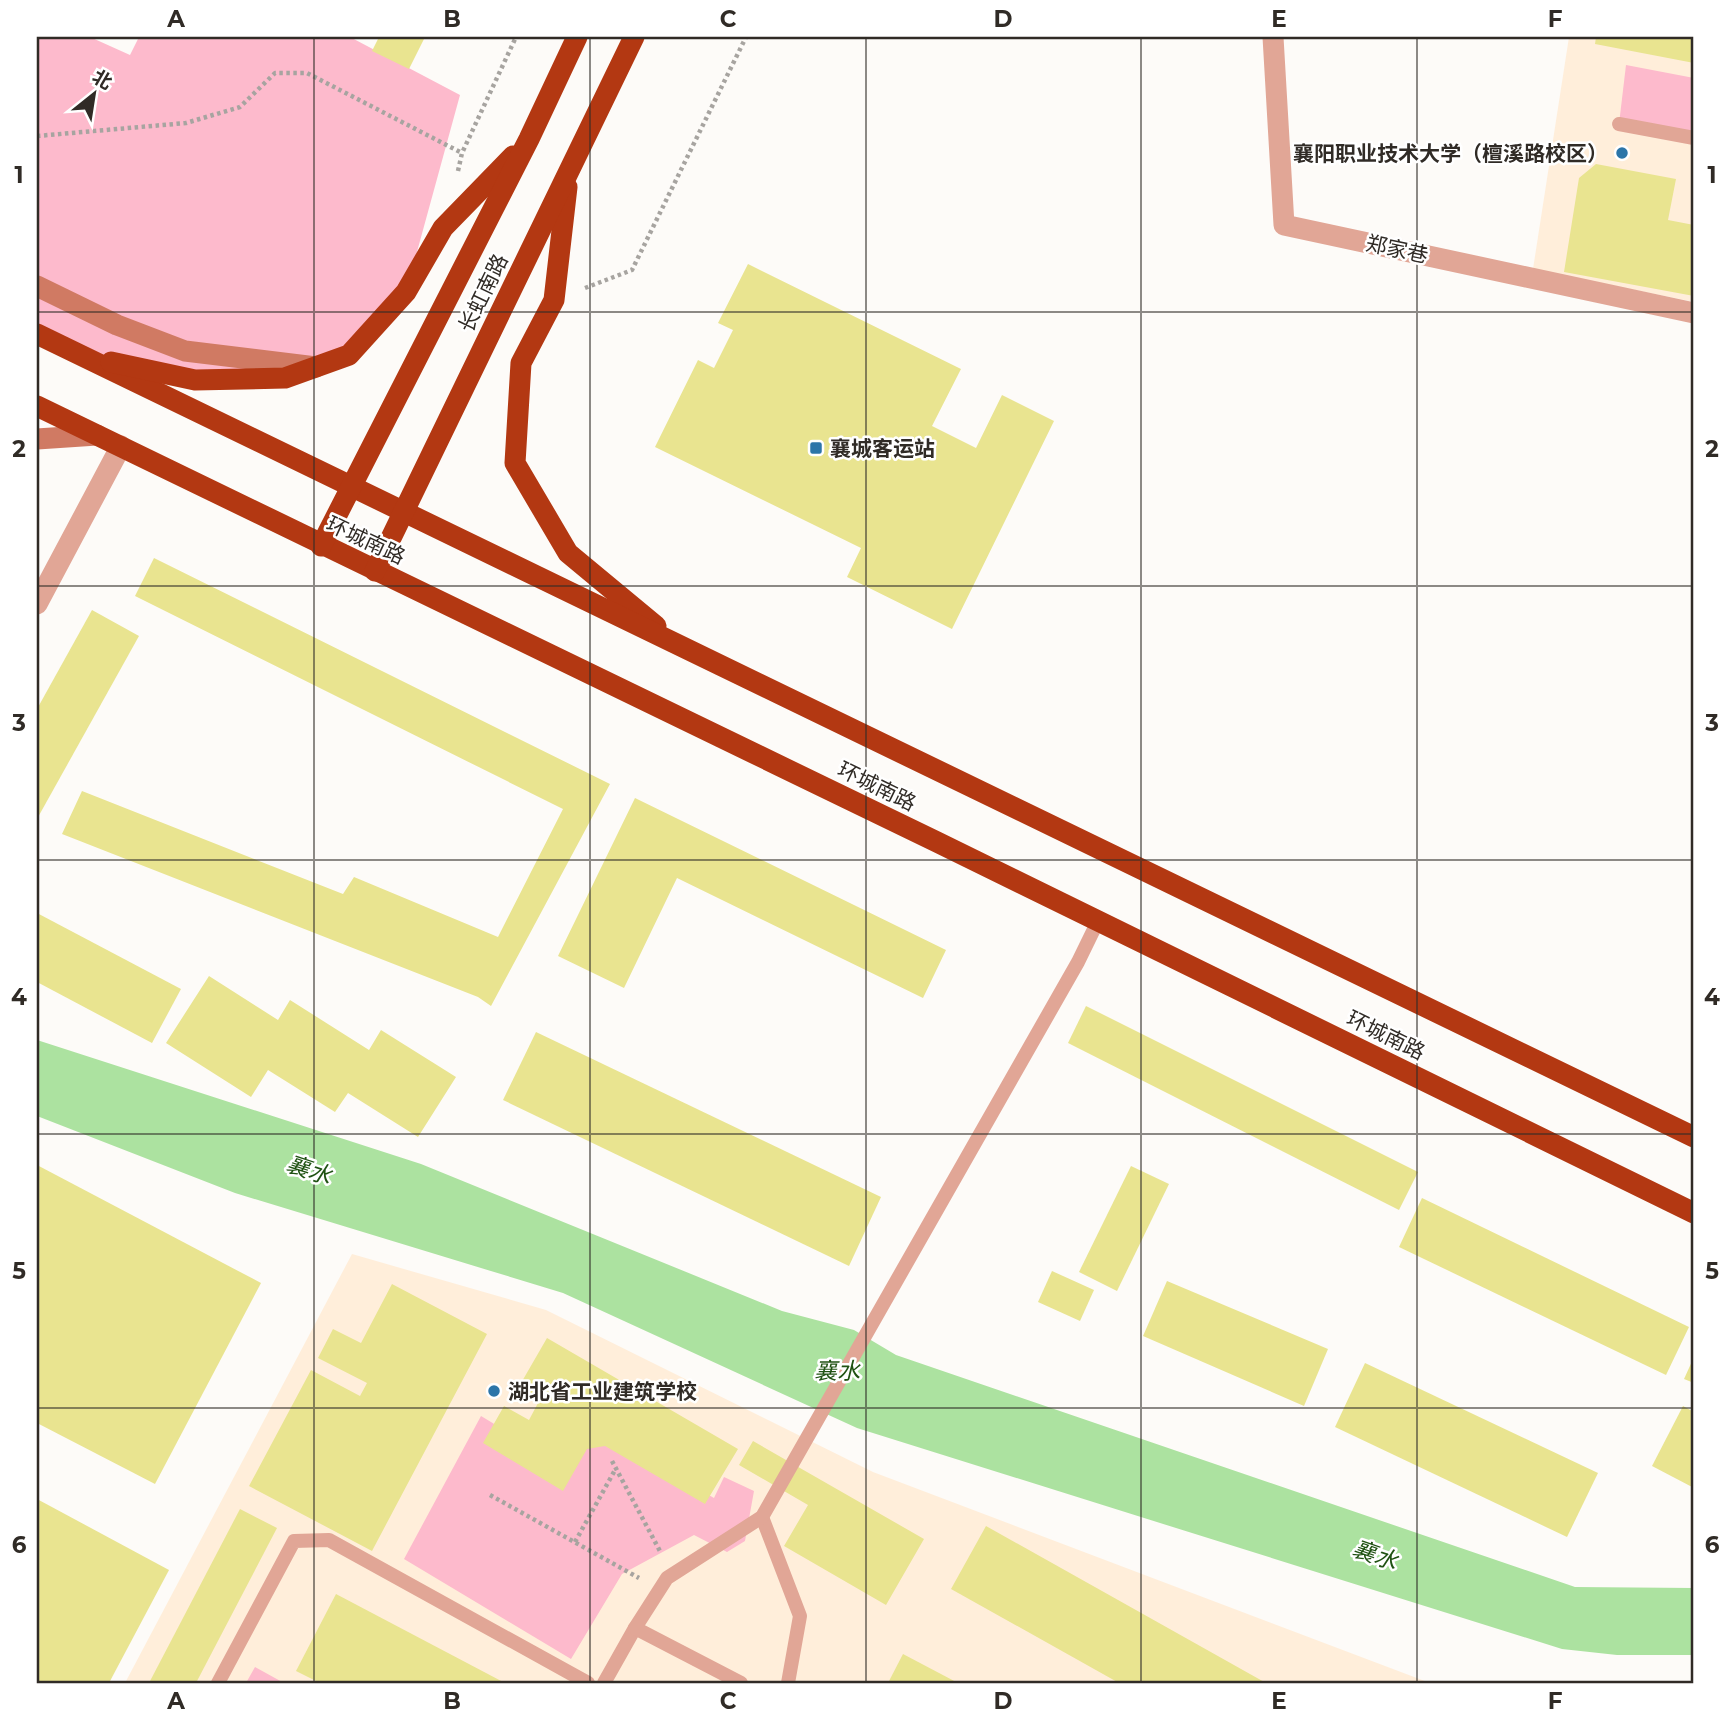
<svg xmlns="http://www.w3.org/2000/svg" width="1731" height="1720" viewBox="0 0 1731 1720" font-family="Montserrat,'Noto Sans SC',sans-serif">
<rect width="100%" height="100%" fill="#fdfbf8"/>
<g fill="#ffeeda">
<polygon points="1569,37 1694,37 1694,302 1533,269"/>
<polygon points="352,1254 546,1310 873,1472 1430,1683 125,1683"/>
</g>
<g fill="#fdbacc">
<polygon points="37,37 90,37 130,55 139,37 350,37 460,95 406,292 349,355 195,380 81,355 37,334"/>
<polygon points="1626,65 1694,78 1694,138 1619,124"/>
<polygon points="481,1416 565,1467 578,1443 608,1437 714,1498 724,1477 754,1491 745,1541 727,1552 694,1535 622,1574 571,1659 404,1559"/>
<polygon points="255,1667 284,1683 246,1683"/>
</g>
<polygon fill="#ace2a0" points="37,1040 421,1164 782,1311 854,1330 896,1355 1575,1587 1694,1588 1694,1655 1617,1655 1562,1649 857,1428 563,1293 235,1193 37,1116"/>
<g fill="#e9e490">
<polygon points="379,37 425,37 409,69 372,51"/>
<polygon points="1596,37 1694,37 1694,63 1595,44"/>
<polygon points="1596,164 1676,179 1668,220 1694,225 1694,296 1564,272 1579,178"/>
<polygon points="748,264 961,369 932,426 976,448 1002,395 1054,421 952,629 847,577 861,548 655,447 698,360 714,368 733,330 718,323"/>
<polygon points="154,558 610,784 491,1006 478,997 62,834 82,791 343,894 354,877 498,937 563,809 135,596"/>
<polygon points="92,610 139,636 37,819 37,709"/>
<polygon points="635,798 946,950 923,998 677,878 624,988 558,956"/>
<polygon points="37,913 181,989 152,1043 37,982"/>
<polygon points="209,976 278,1020 290,1000 369,1050 381,1030 456,1077 418,1137 348,1093 335,1112 268,1070 251,1097 166,1043"/>
<polygon points="1086,1006 1418,1172 1399,1210 1068,1043"/>
<polygon points="536,1032 881,1197 849,1266 503,1100"/>
<polygon points="37,1165 261,1283 155,1484 37,1423"/>
<polygon points="1131,1166 1169,1184 1117,1291 1079,1272"/>
<polygon points="1422,1198 1689,1327 1666,1375 1399,1247"/>
<polygon points="1052,1271 1094,1290 1080,1321 1038,1302"/>
<polygon points="1167,1281 1328,1349 1304,1406 1143,1336"/>
<polygon points="392,1284 487,1334 372,1551 249,1486 311,1370 360,1396 367,1383 318,1358 333,1329 361,1343"/>
<polygon points="547,1338 738,1449 705,1504 605,1446 587,1449 563,1491 483,1443 504,1406 529,1420 538,1403 517,1390"/>
<polygon points="1694,1357 1694,1383 1684,1379"/>
<polygon points="1365,1363 1598,1473 1567,1537 1335,1427"/>
<polygon points="1683,1406 1694,1412 1694,1488 1652,1466"/>
<polygon points="753,1441 924,1539 886,1605 784,1546 808,1505 739,1465"/>
<polygon points="37,1499 169,1570 109,1683 37,1683"/>
<polygon points="240,1509 277,1528 196,1683 149,1683"/>
<polygon points="986,1526 1266,1683 1119,1683 951,1589"/>
<polygon points="336,1594 505,1683 320,1683 296,1671"/>
<polygon points="903,1654 958,1683 888,1683"/>
</g>
<g fill="none" stroke-linecap="round" stroke-linejoin="round">
<g stroke="#a7a4a0" stroke-width="4.5" stroke-dasharray="3.5 3.5" stroke-linecap="butt">
<polyline points="37,136 186,123 240,107 275,73 307,73 462,153"/>
<polyline points="458,171 462,153 516,37"/>
<polyline points="585,288 632,270 746,37"/>
<polyline points="612,1461 661,1553"/>
<polyline points="490,1495 639,1578"/>
<polyline points="575,1542 615,1470"/>
</g>
<g stroke="#e1a696" stroke-width="14">
<polyline points="1619,124 1694,138"/>
<polyline points="762,1517 800,1616 788,1683"/>
<polyline points="218,1683 294,1541 329,1540 588,1683"/>
<polyline points="604,1683 635,1628"/>
<polyline points="741,1683 635,1628 667,1578 762,1517 1078,962 1098,921"/>
</g>
<g stroke="#e1a696" stroke-width="21">
<polyline points="1273,37 1284,225 1694,313"/>
<polyline points="37,604 121,446"/>
</g>
<g stroke="#d07a63" stroke-width="21">
<polyline points="37,286 117,325 185,351 316,367"/>
<polyline points="37,439 97,435"/>
</g>
<g stroke="#b33812" stroke-width="21">
<polyline points="567,187 554,300 521,363 515,463 568,553 656,626"/>
<polyline points="37,334 1694,1137"/>
<polyline points="111,362 195,380 285,378 349,355 406,292 443,228 513,156"/>
<polyline points="37,406 937,842 1694,1213"/>
<polyline points="321,546 529,139 577,37"/>
<polyline points="375,571 634,37"/>
</g>
</g>
<path fill="none" stroke="#302b26" stroke-width="2" stroke-opacity="0.55" d="M314 37V1683M590 37V1683M866 37V1683M1141 37V1683M1417 37V1683M37 312H1694M37 586H1694M37 860H1694M37 1134H1694M37 1408H1694"/>
<g fill="#2c75a8" stroke="#fff" stroke-width="2.5">
<circle cx="1622" cy="153" r="7"/>
<rect x="809" y="441" width="14" height="14" rx="3.5"/>
<circle cx="494" cy="1391" r="7"/>
</g>
<g text-anchor="middle" dominant-baseline="central" stroke-width="5" stroke-linejoin="round" paint-order="stroke">
<g font-size="21" font-weight="bold" fill="#302b26" stroke="#fff" text-anchor="start">
<text x="1608" y="153" text-anchor="end">襄阳职业技术大学（檀溪路校区）</text>
<text x="830" y="448">襄城客运站</text>
<text x="508" y="1391">湖北省工业建筑学校</text>
</g>
<g font-size="21" fill="#302b26" stroke="#fff">
<text transform="translate(1397 249) rotate(12)">郑家巷</text>
<text transform="translate(483 293) rotate(-64)">长虹南路</text>
<text transform="translate(366 540) rotate(25)">环城南路</text>
<text transform="translate(877 786) rotate(26)">环城南路</text>
<text transform="translate(1386 1035) rotate(26)">环城南路</text>
</g>
<g font-size="23" font-style="italic" fill="#205213" stroke="#fff">
<text transform="translate(309 1170) rotate(18)">襄水</text>
<text x="837" y="1371">襄水</text>
<text transform="translate(1375 1555) rotate(19)">襄水</text>
</g>
</g>
<rect width="1731" height="1720" fill="none" stroke="#ffffff" stroke-width="77"/>
<g transform="translate(94 94) rotate(30)" stroke="#ffffff" stroke-width="5" paint-order="stroke">
<path d="M0-5L12 26L0 18L-12 26Z" fill="#302b26"/>
<text y="-10" font-size="19" font-weight="bold" text-anchor="middle" fill="#302b26">北</text>
</g>
<rect x="38" y="38" width="1654" height="1644" fill="none" stroke="#302b26" stroke-width="2.5"/>
<g font-size="23" text-anchor="middle" font-weight="bold" fill="#302b26">
<text x="176" y="27">A</text>
<text x="452" y="27">B</text>
<text x="728" y="27">C</text>
<text x="1003" y="27">D</text>
<text x="1279" y="27">E</text>
<text x="1555" y="27">F</text>
<text x="19" y="183">1</text>
<text x="1712" y="183">1</text>
<text x="19" y="457">2</text>
<text x="1712" y="457">2</text>
<text x="19" y="731">3</text>
<text x="1712" y="731">3</text>
<text x="19" y="1005">4</text>
<text x="1712" y="1005">4</text>
<text x="19" y="1279">5</text>
<text x="1712" y="1279">5</text>
<text x="19" y="1553">6</text>
<text x="1712" y="1553">6</text>
<text x="176" y="1709">A</text>
<text x="452" y="1709">B</text>
<text x="728" y="1709">C</text>
<text x="1003" y="1709">D</text>
<text x="1279" y="1709">E</text>
<text x="1555" y="1709">F</text>
</g>
</svg>
